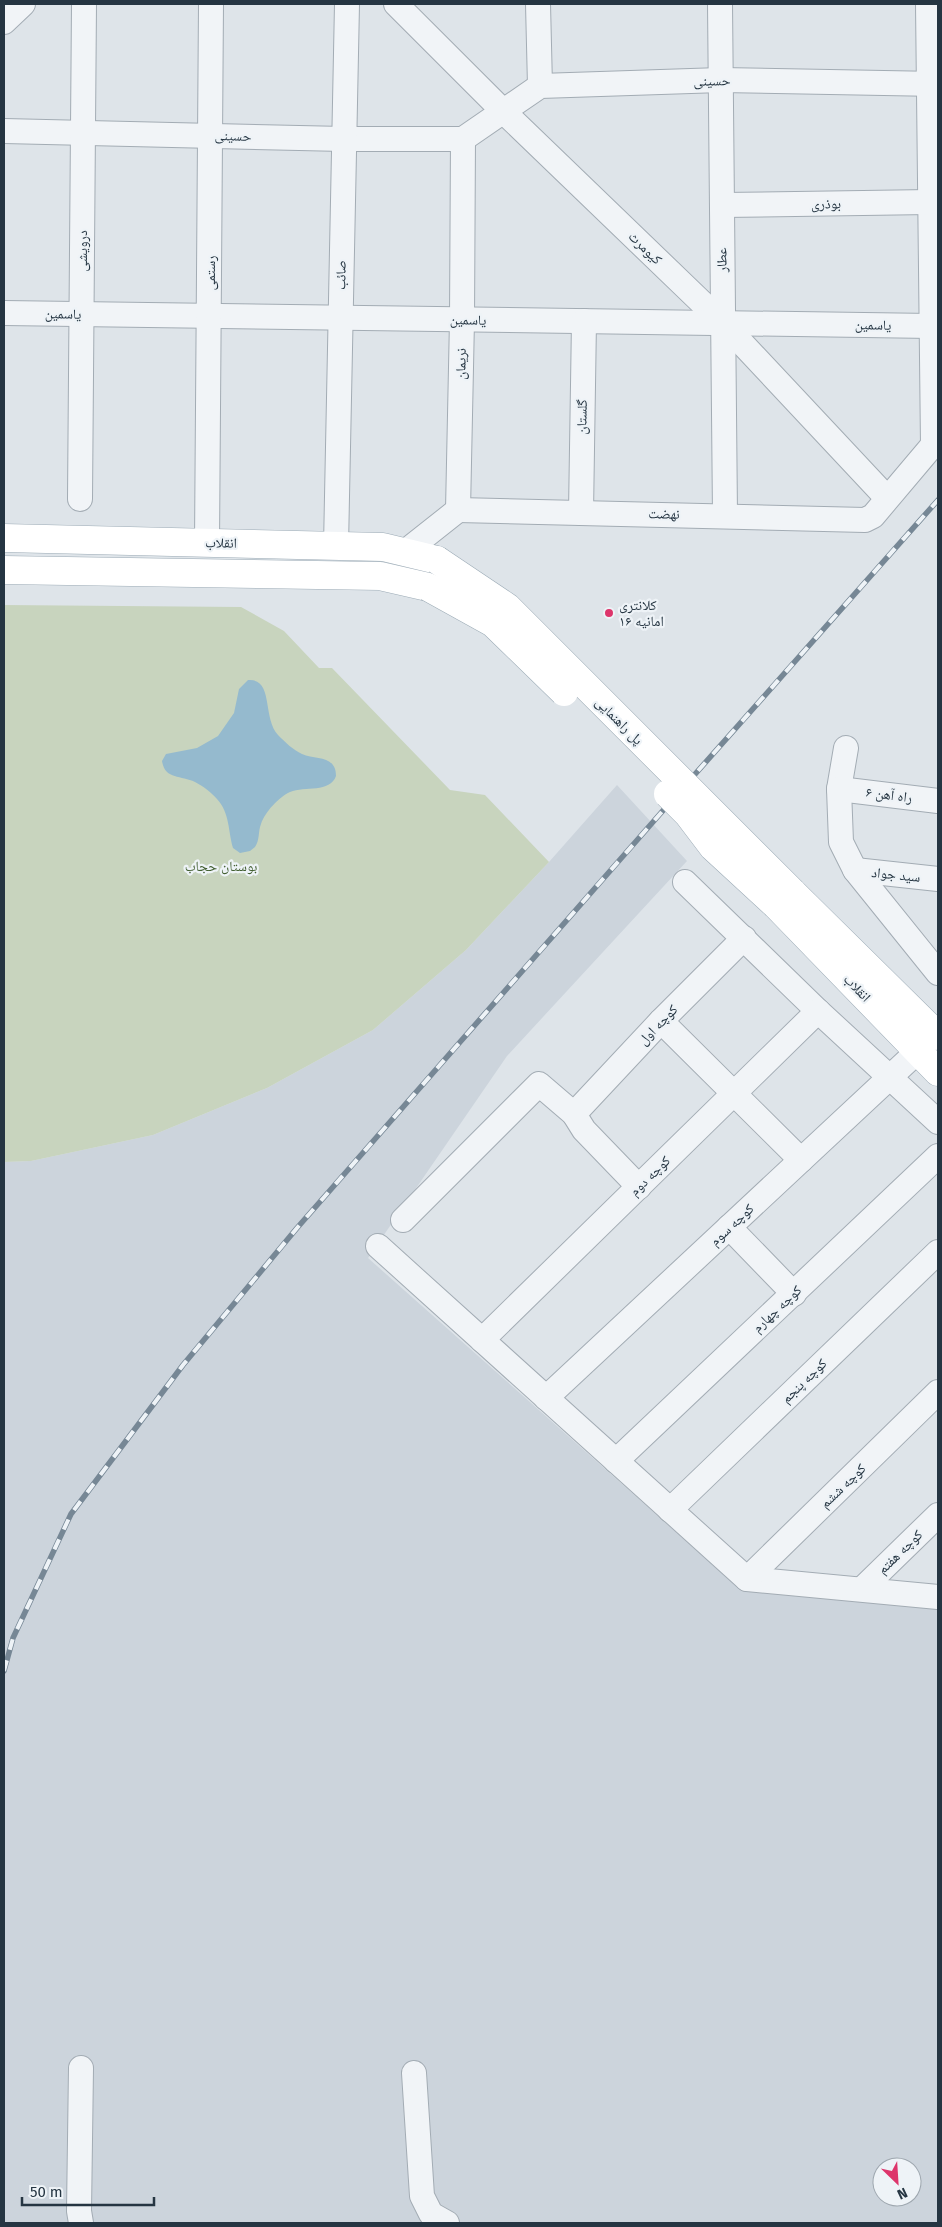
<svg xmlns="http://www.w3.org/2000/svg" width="942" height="2227" viewBox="0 0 942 2227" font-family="'Fira Sans','Noto Naskh Arabic',sans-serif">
<rect width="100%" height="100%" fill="#dee4e9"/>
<path fill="#ccd4dc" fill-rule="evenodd" d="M617 785 687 861 507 1056 368 1258 740 1589 938 1609V2223H4V1162L31 1161 153 1135 267 1088 373 1030 466 950 549 862ZM882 2167H912V2197H882Z"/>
<polygon fill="#c8d4be" points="4,605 241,607 284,631 319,668 332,668 450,790 485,795 549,862 466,950 373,1030 267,1088 153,1135 31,1161 4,1162"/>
<path fill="#95bace" d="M248 680C274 678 262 717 278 735 285 742 293 750 302 754 316 760 336 755 336 776 330 793 305 786 290 792 279 797 265 812 261 824 258 831 260 840 255 847L250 851 240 853 233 848C228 831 230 813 217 799 212 793 203 786 195 782 181 775 165 780 162 761L166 754 197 748 218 736 234 713 239 689Z"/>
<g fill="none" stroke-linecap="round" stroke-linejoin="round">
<g stroke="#a3acb4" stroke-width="26">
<g id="minor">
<polyline points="396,4 504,112 723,323 887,498"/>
<polyline points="538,4 540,86"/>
<polyline points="720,4 725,515"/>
<polyline points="928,4 933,445"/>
<polyline points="4,22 23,4"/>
<polyline points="4,131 344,139 463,139"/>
<polyline points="722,205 930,202"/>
<polyline points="4,313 932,326"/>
<polyline points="80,499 84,4"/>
<polyline points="458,510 462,320 463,139 540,86 721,80 938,84"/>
<polyline points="458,510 865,520 873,516 938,439"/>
<polyline points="581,513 584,321"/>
<polyline points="207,543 211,4"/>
<polyline points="336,546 347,4"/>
<polyline points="405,552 458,510"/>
<polyline points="846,748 839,789 841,842 855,870 938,973"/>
<polyline points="839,789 938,801"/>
<polyline points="855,870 938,879"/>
<polyline points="685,882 818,1011 938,1122"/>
<polyline points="661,1021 801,1160"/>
<polyline points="574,1114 661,1021 744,938"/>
<polyline points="403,1220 539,1084 574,1114 584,1130 639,1187"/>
<polyline points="729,1227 794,1294"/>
<polyline points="378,1246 747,1579 938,1597"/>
<polyline points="482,1340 818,1011"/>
<polyline points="546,1398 918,1051"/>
<polyline points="616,1461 938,1156"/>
<polyline points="670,1510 938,1252"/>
<polyline points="747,1579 938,1392"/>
<polyline points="862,1589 938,1515"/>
<polyline points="81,2068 79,2211 81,2223"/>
<polyline points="414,2073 422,2196 431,2214 447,2223"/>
</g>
</g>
<g stroke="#9cabb6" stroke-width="29">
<g id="major">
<polyline points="4,538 383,547 437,560"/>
<polyline points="4,570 380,576 428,587"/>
<polyline points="792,892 938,1036"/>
<polyline points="776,905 938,1072"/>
</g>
</g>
<use href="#minor" stroke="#f1f4f7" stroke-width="24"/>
<use href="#major" stroke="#fff" stroke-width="28"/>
<g stroke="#768795" stroke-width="5.5">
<polyline id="rail" points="4,1671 13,1638 71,1514 183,1365 297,1228 681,790 938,500"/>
</g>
<use href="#rail" stroke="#eef3f7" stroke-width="4" stroke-dasharray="11" stroke-linecap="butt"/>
<g stroke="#9cabb6" stroke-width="29" stroke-linecap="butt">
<g id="major-bridge">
<polyline points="437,560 507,607 792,892"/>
<polyline points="428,587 493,623 564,692"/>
<polyline points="668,794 688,814 713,847 776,905"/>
</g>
</g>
<use href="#major-bridge" stroke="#fff" stroke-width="28"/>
</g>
<circle fill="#dd356b" stroke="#eef3f7" stroke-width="2" cx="609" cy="613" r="5"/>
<g text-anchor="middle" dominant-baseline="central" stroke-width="4.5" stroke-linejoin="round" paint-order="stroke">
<g font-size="14" fill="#253542" stroke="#eef3f7">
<text transform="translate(712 81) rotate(-1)">حسینی</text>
<text transform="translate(233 136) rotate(2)">حسینی</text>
<text transform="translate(826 204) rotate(-1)">بوذری</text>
<text transform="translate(645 248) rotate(44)">کیومرث</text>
<text transform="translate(82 251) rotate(-90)">درویشی</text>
<text transform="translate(722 260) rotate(-91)">عطار</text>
<text transform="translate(210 273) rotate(-90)">رستمی</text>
<text transform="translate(341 275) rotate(-89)">صائب</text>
<text transform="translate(63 314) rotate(1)">یاسمین</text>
<text transform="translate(468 320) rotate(1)">یاسمین</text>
<text transform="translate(873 325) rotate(1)">یاسمین</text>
<text transform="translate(461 364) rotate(-89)">نریمان</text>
<text transform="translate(582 417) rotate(-89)">گلستان</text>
<text transform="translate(664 514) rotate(1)">نهضت</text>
<text transform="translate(221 543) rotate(1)">انقلاب</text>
<text transform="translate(619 721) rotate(45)">پل راهنمایی</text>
<text transform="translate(889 795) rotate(7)">راه آهن ۶</text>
<text transform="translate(896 875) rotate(6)">سید جواد</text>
<text transform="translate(857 988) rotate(46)">انقلاب</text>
<text transform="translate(658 1025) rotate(-46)">کوچه اول</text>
<text transform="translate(650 1176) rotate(-44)">کوچه دوم</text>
<text transform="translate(732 1225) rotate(-43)">کوچه سوم</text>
<text transform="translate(777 1309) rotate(-43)">کوچه چهارم</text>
<text transform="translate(804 1381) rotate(-44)">کوچه پنجم</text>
<text transform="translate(843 1486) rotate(-44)">کوچه ششم</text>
<text transform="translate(900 1552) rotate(-44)">کوچه هفتم</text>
</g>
<g font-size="14" fill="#253542" stroke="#eef3f7" text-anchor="start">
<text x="619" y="605">کلانتری<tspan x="619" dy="16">۱۶ امانیه</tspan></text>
</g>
<g font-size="14" fill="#425f31" stroke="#eef3f7">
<text x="221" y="866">بوستان حجاب</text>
</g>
</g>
<rect width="942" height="2227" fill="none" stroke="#253542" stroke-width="10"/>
<g transform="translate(897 2182) rotate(155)"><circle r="24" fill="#eef3f7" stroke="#9ea7af"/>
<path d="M0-4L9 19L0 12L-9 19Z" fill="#dd356b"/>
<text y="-8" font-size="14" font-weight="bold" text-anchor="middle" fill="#253542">N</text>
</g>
<path d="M22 2197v8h132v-8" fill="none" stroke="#253542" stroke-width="2.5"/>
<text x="30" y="2197" font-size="15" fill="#253542" stroke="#eef3f7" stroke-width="4" paint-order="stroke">50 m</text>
</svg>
